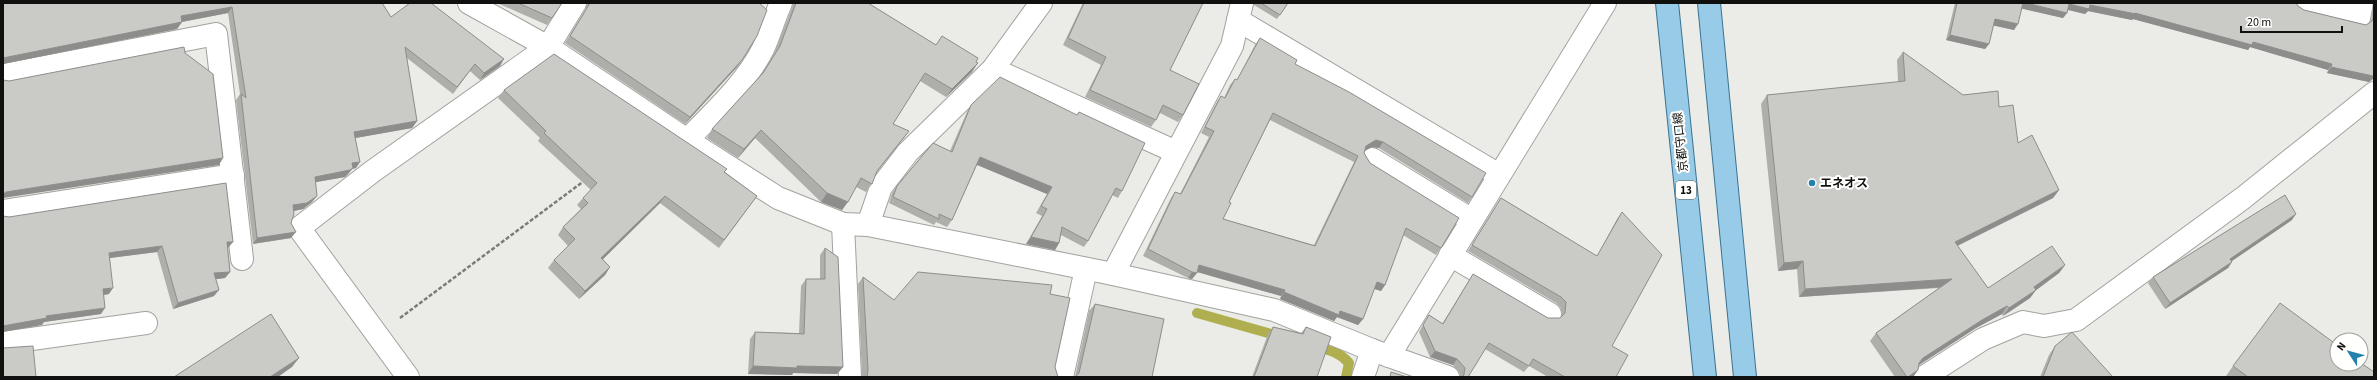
<svg xmlns="http://www.w3.org/2000/svg" width="2377" height="380" viewBox="0 0 2377 380" font-family="'Source Sans 3','Noto Sans JP',sans-serif">
<rect width="100%" height="100%" fill="#ebece8"/>
<g fill="none" stroke-linecap="round" stroke-linejoin="round">
<g stroke="#afaf4f" stroke-width="10">
<polyline points="1197,313 1282,337"/>
<path d="M1314 346C1328 350 1340 352 1349 363L1346 377"/>
</g>
<g stroke="#a2a29e" stroke-width="24">
<g id="minor">
<polyline points="469,3 548,47 687,140 778,198 843,224 868,225 1113,274 1274,310 1372,350 1448,377"/>
<polyline points="2303,3 2359,18 2362,3"/>
<polyline points="1238,20 1499,175"/>
<polyline points="993,69 1176,152"/>
<polyline points="3,75 216,34 242,259"/>
<path d="M687 140C714 112 745 84 763 49 770 34 774 18 781 3"/>
<polyline points="1372,159 1472,220"/>
<polyline points="3,211 233,175"/>
<polyline points="843,224 850,377"/>
<polyline points="868,225 881,187 908,152 993,69 1041,3"/>
<polyline points="1450,255 1550,314"/>
<polyline points="1113,274 1232,46 1242,3"/>
<polyline points="3,343 146,323"/>
<polyline points="1389,356 1605,3"/>
<polyline points="408,377 299,228 373,171 548,47 575,3"/>
<polyline points="1062,377 1086,269"/>
<polyline points="1363,377 1372,350"/>
<polyline points="1924,377 1983,339 2023,322 2044,326 2076,320 2243,198 2374,93"/>
</g>
</g>
<g stroke="#3a7392" stroke-width="24">
<g id="major">
<polyline points="1667,3 1705,377"/>
<polyline points="1709,3 1745,377"/>
</g>
</g>
<polyline stroke="#7b7b79" stroke-width="2.5" stroke-dasharray="4 2" stroke-linecap="butt" points="400,318 584,181"/>
<use href="#minor" stroke="#fff" stroke-width="22"/>
<use href="#major" stroke="#97cbe8" stroke-width="22"/>
</g>
<g fill="#aeaeaa" fill-rule="evenodd">
<polygon points="3,3 382,3 391,17 500,66 480,80 470,71 453,94 407,58 417,121 412,128 355,138 356,168 352,169 348,174 345,177 316,182 312,202 303,209 294,211 291,223 291,238 253,244 236,100 240,94 228,13 182,22 177,29 3,64"/>
<polygon points="497,3 562,3 547,25"/>
<polygon points="586,3 759,3 742,60 737,67 685,124 565,43 586,9"/>
<polygon points="794,3 868,3 936,45 942,36 976,62 972,72 946,97 920,81 893,124 909,131 903,139 876,173 872,184 866,192 856,187 842,210 821,202 755,138 738,158 707,138 712,129 761,75 774,54 793,5"/>
<polygon points="1083,3 1203,3 1170,70 1183,115 1178,122 1160,113 1156,120 1151,127 1085,97 1101,65 1063,45"/>
<polygon points="1254,3 1288,3 1277,19 1254,5"/>
<polygon points="1955,3 2296,3 2298,6 2304,10 2366,25 2371,22 2371,21 2373,3 2374,3 2374,78 2369,82 2327,73 2328,70 2250,47 2248,50 2133,19 2132,20 2088,11 2085,14 2068,10 2067,13 2063,18 2022,8 2014,30 1993,25 1989,44 1985,49 1946,40"/>
<path d="M1260 38 1472 197 1468 203 1379 148 1372 147 1365 151 1364 153 1370 163 1441 248 1436 255 1403 235 1385 285 1381 291 1374 289 1363 319 1358 325 1337 317 1334 321 1280 299 1281 296 1197 272 1192 279 1188 278 1143 256 1171 198 1175 192 1180 194 1209 137 1201 133 1217 102 1221 96 1224 98 1230 85 1235 79 1237 80 1255 45ZM1270 120 1354 162 1314 245 1223 219 1229 202Z"/>
<polygon points="1903,52 1963,95 1999,107 2018,143 2059,190 2053,198 1957,246 1988,288 2065,265 2059,273 2036,290 2030,298 2003,316 2002,314 1976,328 1918,366 1918,370 1913,377 1895,377 1870,341 1876,333 1939,288 1799,297 1797,269 1778,271 1761,104 1767,95 1898,82 1897,60"/>
<polygon points="504,90 725,172 757,196 719,248 660,203 603,259 610,267 605,275 579,299 548,268 554,260 568,246 558,235 563,227 581,209 577,205 583,198 591,190 538,141 540,138 498,98"/>
<polygon points="971,105 1077,115 1079,112 1122,191 1118,198 1112,195 1088,241 1084,247 1061,235 1059,243 1055,250 1026,244 1042,216 1036,213 1047,194 977,165 952,220 947,227 936,222 934,225 889,203 892,193 897,186 950,151 967,112"/>
<polygon points="1501,198 1597,256 1617,219 1622,212 1612,346 1616,377 1548,377 1529,366 1524,372 1485,349 1468,377 1460,377 1460,374 1453,365 1430,357 1419,332 1429,315 1442,324 1473,274 1548,318 1561,318 1561,308 1556,303 1468,251"/>
<polygon points="3,216 228,248 230,272 225,278 216,279 214,296 173,309 157,252 109,258 109,294 103,295 101,314 44,322 42,325"/>
<polygon points="2292,220 2232,261 2228,268 2165,309 2148,283 2153,277"/>
<polygon points="825,248 843,367 837,374 793,373 792,375 748,374 750,339 755,332 799,333 801,286 806,279 820,279 820,255"/>
<polygon points="863,277 894,300 1050,294 1055,367 1058,377 862,377 858,284"/>
<polygon points="1095,304 1152,377 1075,377 1089,311"/>
<polygon points="1273,327 1301,333 1306,327 1317,377 1252,377 1268,334"/>
<polygon points="2055,346 2113,377 2040,377 2049,355"/>
<polygon points="2233,366 2374,377 2228,377 2226,376"/>
</g>
<g fill="#8d8d8b">
<polygon points="2022,3 2026,3 2067,13 2063,18 2019,8"/>
<polygon points="2069,4 2090,5 2135,13 2253,42 2332,64 2328,70 2250,47 2248,50 2133,19 2132,20 2088,11 2085,14 2065,9"/>
<polygon points="232,7 228,13 176,23 181,16"/>
<polygon points="1995,19 2018,24 2014,30 1991,25"/>
<polygon points="182,22 177,29 3,64 3,58"/>
<polygon points="1950,35 1989,44 1985,49 1946,40"/>
<polygon points="504,59 500,66 480,80 484,73"/>
<polygon points="742,60 737,67 685,124 690,117"/>
<polygon points="978,63 972,72 946,97 952,89"/>
<polygon points="2331,67 2374,75 2374,78 2369,82 2327,73"/>
<polygon points="417,121 412,128 350,139 354,132"/>
<polygon points="761,130 755,138 738,158 744,149"/>
<polygon points="909,131 903,139 871,179 877,171"/>
<polygon points="1376,140 1383,142 1379,148 1372,147 1362,152 1366,146"/>
<polygon points="980,157 1052,187 1047,194 975,164"/>
<polygon points="223,158 219,165 3,198 3,194 6,192"/>
<polygon points="360,162 356,168 352,169 348,174 345,177 311,183 315,177 352,163"/>
<polygon points="2059,190 2053,198 1949,250 1955,242"/>
<polygon points="827,193 848,202 842,210 821,202"/>
<polygon points="317,196 312,202 303,209 289,212 293,205"/>
<polygon points="665,196 660,203 596,266 601,258"/>
<polygon points="2296,214 2292,220 2226,265 2230,259"/>
<polygon points="296,232 291,238 253,244 257,238"/>
<polygon points="1031,237 1059,243 1055,250 1026,244"/>
<polygon points="227,242 233,242 228,248 223,249"/>
<polygon points="162,246 157,252 110,258 104,260 109,253 115,252"/>
<polygon points="1803,261 1797,269 1778,271 1784,263"/>
<polygon points="2232,262 2228,268 2165,309 2170,303"/>
<polygon points="1199,265 1285,290 1281,296 1194,271"/>
<polygon points="2065,265 2059,273 2035,291 2036,290 2030,298 2003,316 2009,308 2034,287"/>
<polygon points="610,267 605,275 579,299 585,291"/>
<polygon points="230,272 225,278 210,280 214,273"/>
<polygon points="1192,272 1197,273 1192,279 1188,278"/>
<polygon points="1952,279 1946,287 1799,297 1805,289"/>
<polygon points="1377,282 1385,285 1381,291 1372,288"/>
<polygon points="113,288 109,294 98,296 103,289"/>
<polygon points="219,290 214,296 173,309 178,303"/>
<polygon points="1284,292 1340,311 1363,319 1358,325 1337,317 1334,321 1280,299"/>
<polygon points="2007,306 2002,314 1976,328 1917,366 1919,363 1923,358 1982,320"/>
<polygon points="105,308 101,314 44,322 42,325 3,332 3,326 46,316"/>
<polygon points="1435,351 1457,359 1453,365 1430,357"/>
<polygon points="299,358 292,367 278,377 270,377"/>
<polygon points="753,366 797,366 843,367 837,374 793,373 792,375 748,374"/>
<polygon points="1918,370 1913,377 1908,377"/>
</g>
<g fill="#cacac6" stroke="#8d8d8b" fill-rule="evenodd">
<polygon points="3,3 382,3 391,17 410,3 431,3 504,59 484,73 475,64 457,87 405,47 417,121 354,132 360,162 352,163 353,168 350,170 315,177 317,196 307,203 293,205 294,214 291,223 296,232 257,238 241,94 246,98 232,7 181,16 182,22 3,58"/>
<polygon points="518,3 562,3 552,18"/>
<polygon points="590,3 759,3 767,10 757,36 742,60 690,117 570,36"/>
<polygon points="796,3 868,3 936,45 942,36 978,58 976,62 978,63 952,89 925,73 893,124 909,131 877,171 872,184 861,178 848,202 827,193 761,130 744,149 712,129 763,73 780,46"/>
<polygon points="1084,3 1203,3 1170,70 1199,84 1183,115 1163,105 1156,120 1090,90 1106,57 1068,38"/>
<polygon points="1261,3 1288,3 1280,15"/>
<polygon points="1957,3 2023,3 2018,24 1995,19 1989,44 1950,35"/>
<polygon points="2026,3 2296,3 2298,6 2304,10 2366,25 2372,21 2374,17 2374,75 2373,76 2331,67 2332,64 2253,42 2252,45 2135,13 2136,14 2090,5 2089,9 2069,4 2067,13"/>
<path d="M1260 38 1297 60 1295 64 1349 92 1486 173 1472 197 1383 142 1376 140 1366 146 1364 153 1370 163 1459 218 1441 248 1406 228 1385 285 1377 282 1363 319 1340 311 1339 315 1284 292 1285 290 1199 265 1197 273 1192 272 1148 249 1175 192 1181 194 1214 131 1205 127 1221 96 1225 98 1235 79 1237 80ZM1273 113 1358 156 1315 246 1223 219 1231 203 1229 202Z"/>
<polygon points="184,47 185,53 213,74 223,158 6,192 3,194 3,80 9,81"/>
<polygon points="1903,52 1963,95 1998,91 1999,107 2013,105 2018,143 2032,135 2059,190 1955,242 1988,288 2052,246 2065,265 2034,287 2036,290 2009,308 2007,306 1982,320 1923,358 1919,363 1918,370 1908,377 1907,377 1876,333 1952,279 1805,289 1803,261 1784,263 1767,95 1905,81"/>
<polygon points="554,54 727,169 724,172 757,196 724,240 665,196 601,258 610,267 585,291 554,260 575,239 563,227 588,203 583,198 597,183 544,133 546,131 504,90"/>
<polygon points="1000,77 1077,115 1079,112 1145,143 1122,191 1116,188 1088,241 1062,227 1059,243 1031,237 1047,209 1041,206 1052,187 980,157 952,220 939,214 939,219 893,197 897,186 933,143 952,152 971,105"/>
<polygon points="226,183 233,242 227,242 230,272 214,273 219,290 178,303 162,246 115,252 109,253 113,288 103,289 105,308 46,316 47,318 3,326 3,216 9,217"/>
<polygon points="2285,195 2296,214 2230,259 2232,262 2170,303 2153,277"/>
<polygon points="1501,198 1597,256 1622,212 1662,255 1612,346 1628,355 1616,377 1565,377 1533,359 1529,366 1489,343 1468,377 1463,377 1464,374 1465,368 1457,359 1435,351 1423,325 1429,315 1443,324 1473,274 1548,318 1560,318 1565,313 1566,302 1561,297 1472,245"/>
<polygon points="825,248 838,257 843,367 797,366 797,368 753,366 755,332 804,334 806,279 825,279"/>
<polygon points="918,272 1052,285 1050,294 1070,298 1055,367 1058,377 867,377 868,369 863,277 894,300"/>
<polygon points="2280,303 2337,345 2337,364 2361,364 2361,363 2374,372 2374,377 2248,377 2233,366"/>
<polygon points="1095,304 1164,319 1152,377 1075,377 1079,373"/>
<polygon points="271,314 299,358 270,377 174,377"/>
<polygon points="1273,327 1303,334 1306,327 1331,337 1317,377 1254,377"/>
<polygon points="2072,332 2113,377 2043,377 2055,346"/>
<polygon points="33,346 36,377 3,377 3,348"/>
<polygon points="1391,372 1407,377 1390,377"/>
</g>
<circle fill="#2381ae" stroke="#fffffe" stroke-width="1.5" cx="1812" cy="183" r="4"/>
<g text-anchor="middle" dominant-baseline="central" stroke-width="4" stroke-linejoin="round" paint-order="stroke">
<rect fill="#fffffe" stroke="#585857" stroke-width="1" x="1676" y="181" width="20" height="18" rx="3"/>
<g font-size="11" font-weight="bold" fill="#10100f">
<text x="1686" y="190">13</text>
</g>
<g font-size="12" fill="#10100f" stroke="#fffffe">
<text transform="translate(1681 142) rotate(-96)">京都守口線</text>
</g>
<g font-size="12" font-weight="bold" fill="#10100f" stroke="#fffffe" text-anchor="start">
<text x="1820" y="183">エネオス</text>
</g>
</g>
<rect width="2377" height="380" fill="none" stroke="#10100f" stroke-width="8"/>
<g transform="translate(2349 352) rotate(306)"><circle r="19" fill="#fffffe" stroke="#9f9f9e"/>
<path d="M0-3L7 15L0 10L-7 15Z" fill="#2381ae"/>
<text y="-6" font-size="11" font-weight="bold" text-anchor="middle" fill="#10100f">N</text>
</g>
<path d="M2241 26v6h101v-6" fill="none" stroke="#10100f" stroke-width="2"/>
<text x="2247" y="26" font-size="12" fill="#10100f" stroke="#fffffe" stroke-width="3" paint-order="stroke">20 m</text>
</svg>
